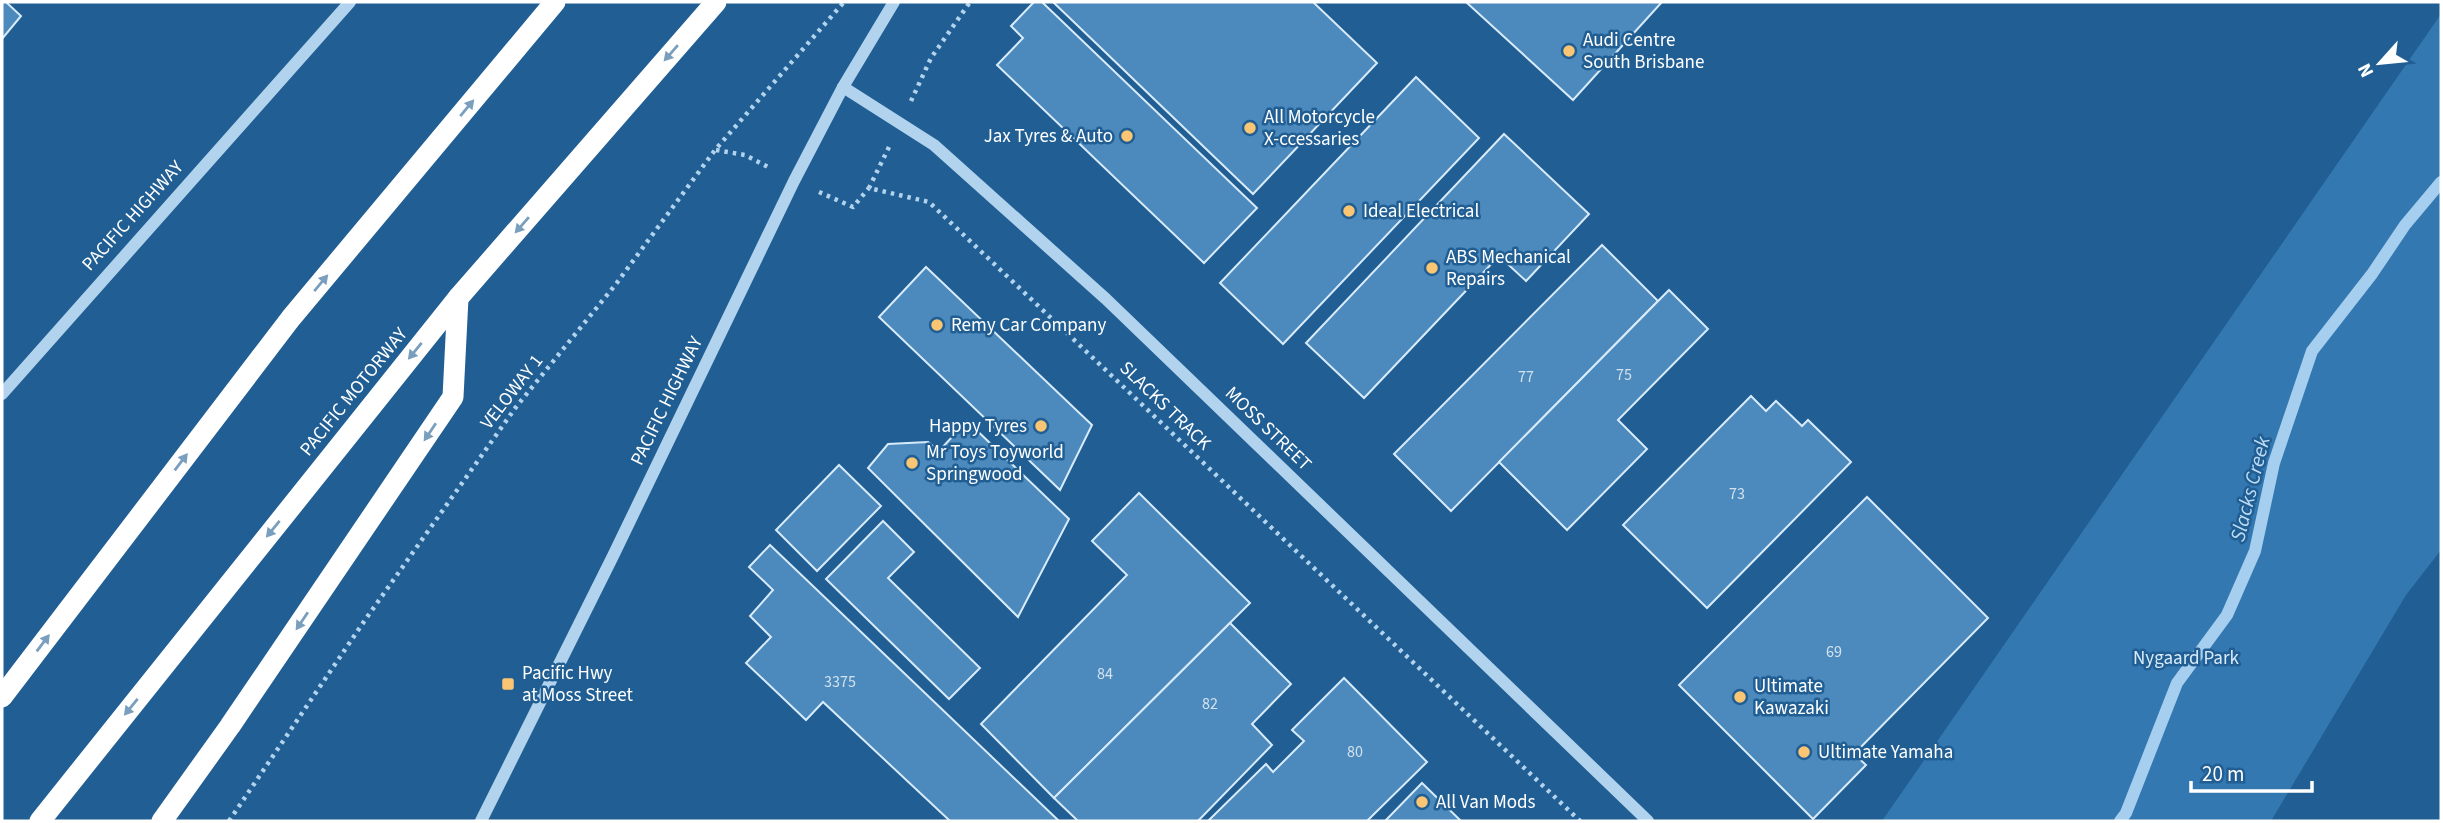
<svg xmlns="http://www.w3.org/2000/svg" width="2443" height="823" viewBox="0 0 2443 823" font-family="'Source Sans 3',sans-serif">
<rect width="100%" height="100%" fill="#205e93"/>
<polygon fill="#3478b1" points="2441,14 2441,550 2406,595 2271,821 1882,821"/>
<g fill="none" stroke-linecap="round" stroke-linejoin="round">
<polyline stroke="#a6cfef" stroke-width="12" points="2120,821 2126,813 2177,683 2227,615 2255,551 2274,463 2312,351 2372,274 2405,225 2441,182"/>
</g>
<g fill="#4c89bc" stroke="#d8ebfa" stroke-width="2">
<polygon points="2,2 6,2 21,16 2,39"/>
<polygon points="1034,2 1042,2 1257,208 1204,263 997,65 1023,38 1011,26"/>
<polygon points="1053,2 1313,2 1377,63 1253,194"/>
<polygon points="1466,2 1662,2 1573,100"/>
<polygon points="1416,77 1479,138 1283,344 1220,283"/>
<polygon points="1504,134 1589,214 1526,281 1499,256 1364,398 1306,343"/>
<polygon points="1602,245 1658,301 1451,511 1394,454"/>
<polygon points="926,267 1092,425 1060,490 879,317"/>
<polygon points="1669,290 1708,329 1618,420 1647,449 1567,530 1499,462"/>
<polygon points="1751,396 1766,411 1776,401 1802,426 1808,420 1851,462 1707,608 1623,525"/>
<polygon points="967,421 1069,519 1018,617 868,468 888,444 928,442 939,451"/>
<polygon points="839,465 881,506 817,571 776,530"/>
<polygon points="1139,493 1250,603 1054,798 981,724 1127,575 1092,541"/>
<polygon points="1867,497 1988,618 1854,754 1866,765 1813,819 1679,685"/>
<polygon points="883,521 914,552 888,578 980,668 949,699 826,579"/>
<polygon points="770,545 1059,821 950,821 823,702 806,720 746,663 771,637 750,616 773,590 749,567"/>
<polygon points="1230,623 1291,684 1252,724 1272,745 1198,821 1078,821 1054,798"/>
<polygon points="1344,678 1427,762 1367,821 1208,821 1266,764 1273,772 1304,741 1292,730"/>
<polygon points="1422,783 1461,821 1385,821"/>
</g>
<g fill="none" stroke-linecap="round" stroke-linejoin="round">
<g stroke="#b2d3ee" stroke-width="4.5" stroke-dasharray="3.5 5" stroke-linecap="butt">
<polyline points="911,101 931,58 970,2"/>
<polyline points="889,147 869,188 929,202 1580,821"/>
<polyline points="716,150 745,155 770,168"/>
<polyline points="819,192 853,207 869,188"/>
<polyline points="229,821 365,620 516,407 616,284 715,150 844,2"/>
</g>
<g stroke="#b2d3ee" stroke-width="12">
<polyline points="843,87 934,145 1106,299 1648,821"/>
<polyline points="2,394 350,2"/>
<polyline points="481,821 613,556 794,181 843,87 894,2"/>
</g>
<g stroke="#fff" stroke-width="21">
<polyline points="2,697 291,318 555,2"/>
<polyline points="40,821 458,298 716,2"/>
<polyline points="162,821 230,726 453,397 458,298"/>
</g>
</g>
<defs><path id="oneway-solid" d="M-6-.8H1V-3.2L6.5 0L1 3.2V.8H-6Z" transform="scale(1.75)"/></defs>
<g fill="#799ebe">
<use href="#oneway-solid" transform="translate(671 53) rotate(131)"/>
<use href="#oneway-solid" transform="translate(467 108) rotate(-50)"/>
<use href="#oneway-solid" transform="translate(522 225) rotate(131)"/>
<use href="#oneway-solid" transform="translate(321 283) rotate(-50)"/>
<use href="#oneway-solid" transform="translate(415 351) rotate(129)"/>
<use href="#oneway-solid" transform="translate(430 432) rotate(124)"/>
<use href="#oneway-solid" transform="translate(181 462) rotate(-53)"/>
<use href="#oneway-solid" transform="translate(273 529) rotate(129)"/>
<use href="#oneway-solid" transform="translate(302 621) rotate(124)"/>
<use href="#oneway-solid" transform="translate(43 643) rotate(-53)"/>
<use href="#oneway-solid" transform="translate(131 707) rotate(129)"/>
</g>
<g fill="#fbc673" stroke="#205e93" stroke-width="2.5">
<circle cx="1569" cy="51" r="7"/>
<circle cx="1250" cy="128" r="7"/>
<circle cx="1127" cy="136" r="7"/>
<circle cx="1349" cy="211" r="7"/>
<circle cx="1432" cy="268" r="7"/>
<circle cx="937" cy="325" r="7"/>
<circle cx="1041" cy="426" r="7"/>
<circle cx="912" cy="463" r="7"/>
<rect x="501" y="677" width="14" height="14" rx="3.5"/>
<circle cx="1740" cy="697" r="7"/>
<circle cx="1804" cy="752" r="7"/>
<circle cx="1422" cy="802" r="7"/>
</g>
<g text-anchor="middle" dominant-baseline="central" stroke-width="5" stroke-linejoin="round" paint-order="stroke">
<g font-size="16" fill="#d2e2ee">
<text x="1624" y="375">75</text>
<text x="1526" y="377">77</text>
<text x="1737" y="494">73</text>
<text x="1834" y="652">69</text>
<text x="1105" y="674">84</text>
<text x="840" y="682">3375</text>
<text x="1210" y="704">82</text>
<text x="1355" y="752">80</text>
</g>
<g font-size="19" fill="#fff" stroke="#205e93" text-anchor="start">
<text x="1583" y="40">Audi Centre<tspan x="1583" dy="22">South Brisbane</tspan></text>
<text x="1264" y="117">All Motorcycle<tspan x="1264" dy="22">X-ccessaries</tspan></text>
<text x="1113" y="136" text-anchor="end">Jax Tyres &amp; Auto</text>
<text x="1363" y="211">Ideal Electrical</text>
<text x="1446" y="257">ABS Mechanical<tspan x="1446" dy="22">Repairs</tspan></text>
<text x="951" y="325">Remy Car Company</text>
<text x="1027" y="426" text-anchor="end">Happy Tyres</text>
<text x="926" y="452">Mr Toys Toyworld<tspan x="926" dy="22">Springwood</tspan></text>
<text x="522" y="673">Pacific Hwy<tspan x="522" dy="22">at Moss Street</tspan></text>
<text x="1754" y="686">Ultimate<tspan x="1754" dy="22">Kawazaki</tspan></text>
<text x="1818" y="752">Ultimate Yamaha</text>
<text x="1436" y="802">All Van Mods</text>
</g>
<g font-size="19" fill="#fff" stroke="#205e93">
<text transform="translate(133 216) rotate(-48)">PACIFIC HIGHWAY</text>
<text transform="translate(354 392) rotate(-51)">PACIFIC MOTORWAY</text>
<text transform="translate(512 392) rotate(-52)">VELOWAY 1</text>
<text transform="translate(667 401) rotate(-64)">PACIFIC HIGHWAY</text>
<text transform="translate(1165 406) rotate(44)">SLACKS TRACK</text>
<text transform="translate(1268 429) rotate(44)">MOSS STREET</text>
</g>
<g font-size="19" fill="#d8ebfa" stroke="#205e93">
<text x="2186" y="658">Nygaard Park</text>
</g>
<g font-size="21" font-style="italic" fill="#beddf5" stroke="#205e93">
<text transform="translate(2250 489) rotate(-76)">Slacks Creek</text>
</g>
</g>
<rect width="2443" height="823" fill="none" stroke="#ffffff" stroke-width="7"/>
<g transform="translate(2380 63) rotate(243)" stroke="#205e93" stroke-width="5" paint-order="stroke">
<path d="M0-5L12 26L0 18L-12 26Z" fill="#ffffff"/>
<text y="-10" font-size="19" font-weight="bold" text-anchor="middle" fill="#ffffff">N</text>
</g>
<path d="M2191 781v10h121v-10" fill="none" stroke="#ffffff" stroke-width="3.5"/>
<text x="2202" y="781" font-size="21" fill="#ffffff" stroke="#205e93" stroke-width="5" paint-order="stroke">20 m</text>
</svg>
